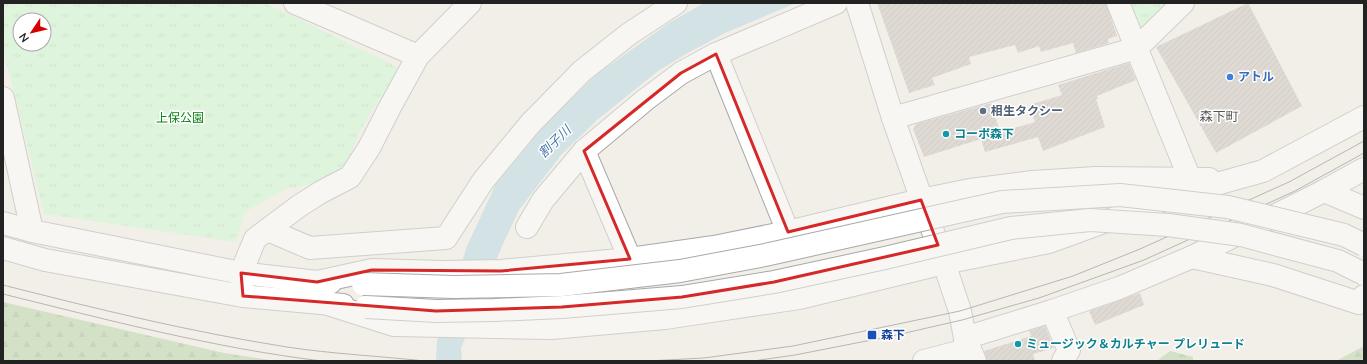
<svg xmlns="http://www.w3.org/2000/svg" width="1367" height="364" viewBox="0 0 1367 364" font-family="'Nunito Sans','Noto Sans JP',sans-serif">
<defs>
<pattern id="forest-firs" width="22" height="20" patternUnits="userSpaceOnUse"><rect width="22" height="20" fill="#add19e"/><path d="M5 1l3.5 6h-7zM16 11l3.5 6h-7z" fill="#95b388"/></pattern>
<pattern id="park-tufts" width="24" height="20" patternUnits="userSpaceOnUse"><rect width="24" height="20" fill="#c8facc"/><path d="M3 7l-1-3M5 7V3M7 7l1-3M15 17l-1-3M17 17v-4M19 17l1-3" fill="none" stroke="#acd6af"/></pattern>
<pattern id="building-hatch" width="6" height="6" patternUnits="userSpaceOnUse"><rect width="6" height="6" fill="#c7bfb8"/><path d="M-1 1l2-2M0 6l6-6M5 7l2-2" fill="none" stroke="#aba49e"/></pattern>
</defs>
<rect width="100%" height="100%" fill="#f2efe9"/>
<g fill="url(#forest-firs)">
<polygon points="3,302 224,353 276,361 3,361"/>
<polygon points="1364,346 1364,361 1336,361"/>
<polygon points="1170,351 1193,357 1193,361 1157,361"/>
</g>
<g fill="url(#park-tufts)" fill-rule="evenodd">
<path d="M3 3H264L283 11 399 68 360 131 349 160 330 181 288 188 245 212 236 242 44 214 3 48ZM20 20H44V44H20Z"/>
<polygon points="1126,3 1170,3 1143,29 1135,24"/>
</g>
<polygon fill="#aad3df" points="704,3 796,3 725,33 686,54 658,71 597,120 561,155 519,210 502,246 461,348 462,361 436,361 437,341 467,246 496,184 545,125 596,75 669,23"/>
<g fill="url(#building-hatch)">
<polygon points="877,3 1106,3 1117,36 1108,39 1109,43 1076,53 1073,43 1041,52 1039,46 1018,53 1015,45 969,57 971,64 932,78 935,85 909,93"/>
<polygon points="1248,3 1302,106 1216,153 1156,47"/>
<polygon points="1129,63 1136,80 1097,96 1098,99 1096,99 1105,127 1043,151 1038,137 985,152 981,139 924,157 913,129 916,124 991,103 1000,132 1035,122 1029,105 1062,95 1058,85"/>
<polygon points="1140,293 1144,305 1095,325 1089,311"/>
<polygon points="1045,326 1054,348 1033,354 1035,361 987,361 984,351 1031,336 1029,331"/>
</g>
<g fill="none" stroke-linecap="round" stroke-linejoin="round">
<g stroke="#a9a9a9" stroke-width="24">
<g id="minor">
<polyline points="295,3 418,56"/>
<polyline points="857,3 893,118 944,263 960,311 965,338 975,361"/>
<polyline points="1118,3 1190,179"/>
<polyline points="716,54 788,232"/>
<polyline points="3,98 32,231"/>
<polyline points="893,118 1137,48 1183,3"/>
<polyline points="584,151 630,259"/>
<polyline points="1324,191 1364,208"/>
<polyline points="3,223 32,231 241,273 317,282 330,283"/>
<polyline points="527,227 543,200 584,151 645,100 681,73 716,54 836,3"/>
<polyline points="268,230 310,248 446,238 483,181 530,124 582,71 629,34 676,3"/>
<polyline points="3,248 45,260 243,296 343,305"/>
<polyline points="1192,257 1273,275 1359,303 1364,296"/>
<polyline points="317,282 372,270 442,272 501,271 630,259 714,247 788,232 921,200 970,190 1033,182 1096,178 1209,179"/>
<polyline points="243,296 241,273 255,239 299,206 321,192 350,177 369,148 390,107 418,56 470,3"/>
<polyline points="328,304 394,325 551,328 665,318 799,298 944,263 1049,242 1181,194 1263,171 1364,117"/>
<polyline points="1052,311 1069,350 1063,361"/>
<polyline points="965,338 1052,311 1119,288 1192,257 1324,191 1364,169"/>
<polyline points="924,361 970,349"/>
</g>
</g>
<use href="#minor" stroke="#fff" stroke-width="22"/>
<g stroke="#707070" stroke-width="1">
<path d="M3 285C97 309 191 332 287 347 333 354 379 356 425 361"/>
<path d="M3 294C108 320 214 348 322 361"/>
<polyline points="647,361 704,358 793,346 960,311 1073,276 1140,249 1289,182 1364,141"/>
<polyline points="753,361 795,355 892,336 962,320 1039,298 1144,260 1295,191 1364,153"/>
</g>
<g stroke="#a9a9a9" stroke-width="24" stroke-linecap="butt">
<g id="minor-bridge">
<polyline points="363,284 454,287 561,285 680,271 765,255 1002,202 1120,195 1228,207 1344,235 1364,245"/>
<polyline points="366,307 436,311 495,310 562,307 682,297 774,282 885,258 1011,228 1090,220 1168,225 1241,235 1338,261 1364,274"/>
</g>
</g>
<use href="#minor-bridge" stroke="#fff" stroke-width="22"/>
</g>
<path d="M0 0H1367V364H0ZM716 54 788 232 921 200 938 245 774 282 682 297 562 307 436 311 243 296 241 273 317 282 372 270 501 271 630 259 584 151 681 73Z" fill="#f2efe9" fill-opacity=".55" fill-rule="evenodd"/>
<path fill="none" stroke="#d62828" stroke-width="3" stroke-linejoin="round" d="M716 54 788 232 921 200 938 245 774 282 682 297 562 307 436 311 243 296 241 273 317 282 372 270 501 271 630 259 584 151 681 73Z"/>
<circle fill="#3f7fe0" stroke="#fff" stroke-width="1.5" cx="1230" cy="77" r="4"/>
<circle fill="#5c6f8a" stroke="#fff" stroke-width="1.5" cx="983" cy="111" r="4"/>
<g fill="#0f9aa8" stroke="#fff" stroke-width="1.5">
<circle cx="946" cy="134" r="4"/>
<circle cx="1018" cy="344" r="4"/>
</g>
<rect fill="#1a4fb4" stroke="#fff" stroke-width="1.5" x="867" y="330" width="10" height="10" rx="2"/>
<g text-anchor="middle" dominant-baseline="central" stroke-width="3" stroke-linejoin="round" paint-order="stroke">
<g font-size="12" font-weight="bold" fill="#366cbe" stroke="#fff" text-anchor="start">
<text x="1238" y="77">アトル</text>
</g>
<g font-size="12" font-weight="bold" fill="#4e5e75" stroke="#fff" text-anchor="start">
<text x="991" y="111">相生タクシー</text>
</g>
<g font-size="12" fill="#0c8416" stroke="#fff">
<text x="180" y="118">上保公園</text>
</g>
<g font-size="12" font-weight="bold" fill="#0d838f" stroke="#fff" text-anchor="start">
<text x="954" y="134">コーポ森下</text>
<text x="1026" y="344">ミュージック＆カルチャー プレリュード</text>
</g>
<g font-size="12" font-weight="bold" fill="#164399" stroke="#fff" text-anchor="start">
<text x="881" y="335">森下</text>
</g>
<g font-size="13" fill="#555" stroke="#fff">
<text x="1219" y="117">森下町</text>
</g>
<g font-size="13" font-style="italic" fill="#4a7aab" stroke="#fff">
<text transform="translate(555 142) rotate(-45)">割子川</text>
</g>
</g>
<rect width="1367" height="364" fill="none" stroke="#222222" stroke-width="8"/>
<g transform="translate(32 32) rotate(235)"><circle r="19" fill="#ffffff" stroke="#a7a7a7"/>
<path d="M0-3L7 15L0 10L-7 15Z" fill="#d40000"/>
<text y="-6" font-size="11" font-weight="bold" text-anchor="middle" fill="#222222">N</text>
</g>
</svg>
